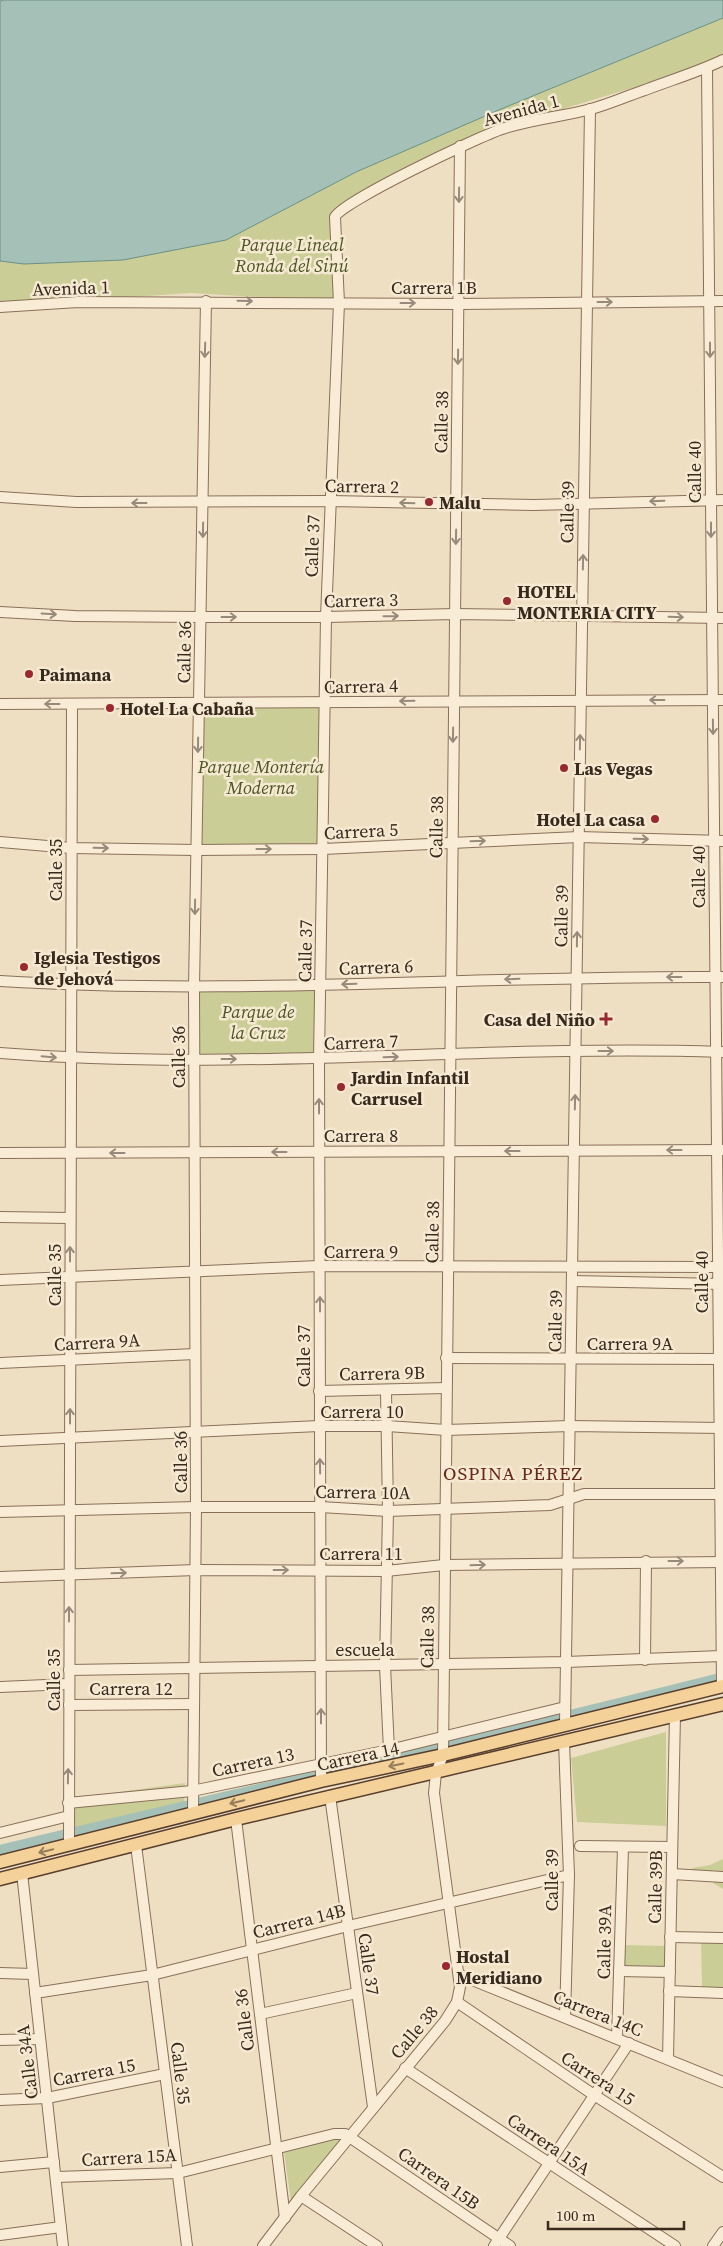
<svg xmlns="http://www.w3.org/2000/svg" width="723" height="2246" viewBox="0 0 723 2246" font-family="'Source Serif 4',serif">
<rect width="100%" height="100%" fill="#efdfc2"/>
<g fill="#cacd96">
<polygon points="723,18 723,57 705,66 513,124 336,210 338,302 191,293 0,306 0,246 226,240 356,172 506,107"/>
<polygon points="203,706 321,708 319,844 199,845"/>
<polygon points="197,986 317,986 317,1057 199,1057"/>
<polygon points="666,1732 666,1826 577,1822 571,1758"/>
<polygon points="185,1783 184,1809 75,1835 75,1798"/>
<polygon points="723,1859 723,1889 713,1883 713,1876 693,1875 692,1868 710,1865"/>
<polygon points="701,1939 723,1939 723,1991 702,1990"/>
<polygon points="623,1945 669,1946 668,1970 623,1970"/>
<polygon points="343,2137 291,2202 284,2152"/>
</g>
<polygon fill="#a5c1b7" stroke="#6b9084" points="4,0 723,0 723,18 506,107 356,172 226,240 123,260 24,264 0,261 0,1"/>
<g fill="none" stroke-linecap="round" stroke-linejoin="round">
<path stroke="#a5c1b7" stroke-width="10" d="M0 1850C241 1792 483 1738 723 1677"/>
<g stroke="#896f59" stroke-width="12">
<g id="minor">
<polyline points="707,68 722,1686"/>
<polyline points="0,307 78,302 458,304 723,301"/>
<polyline points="0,497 76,502 330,501 534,505 723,500"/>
<polyline points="0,612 75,616 200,617 326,617 455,614 723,618"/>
<polyline points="0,704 723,700"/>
<polyline points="0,842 71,848 196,850 323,849 579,837 723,841"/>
<path d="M0 981C241 996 482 975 723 977"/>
<path d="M0 1053C241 1072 482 1044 723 1052"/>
<polyline points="0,1153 722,1150"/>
<polyline points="0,1217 70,1218"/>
<polyline points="0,1280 319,1266 722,1267"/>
<polyline points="572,1281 723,1284"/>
<polyline points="446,1358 723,1359"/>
<polyline points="0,1363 195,1354"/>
<polyline points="319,1391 446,1388"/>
<polyline points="386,1391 388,1511 385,1666 389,1750"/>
<polyline points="0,1441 319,1426 387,1426 446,1430 570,1426 723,1428"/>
<polyline points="0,1512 196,1507 320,1507 388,1511 550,1505 584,1494 723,1494"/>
<polyline points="0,1577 196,1570 386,1571 444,1565 723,1562"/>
<polyline points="645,1660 646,1561"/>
<polyline points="69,1670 566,1662 721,1656"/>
<polyline points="0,1687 69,1684"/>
<polyline points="69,1705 193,1704"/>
<polyline points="565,1724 590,109"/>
<polyline points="564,1742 569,1875 565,2017"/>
<path d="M321 1781 319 1059 326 617 339 303 335 217C339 203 480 136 502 129 531 119 561 117 591 109 609 104 627 96 645 90 671 80 698 72 723 60"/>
<polyline points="330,1796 373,2107"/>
<polyline points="68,1803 192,1791 389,1750 565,1707"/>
<polyline points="193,1814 196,1507 194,987 206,301"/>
<polyline points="236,1819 285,2218"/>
<polyline points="0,1833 69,1816"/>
<polyline points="69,1845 72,705"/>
<polyline points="136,1845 187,2246"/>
<polyline points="580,1846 672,1847"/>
<polyline points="22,1873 63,2246"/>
<polyline points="672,1874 723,1877"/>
<polyline points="670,1937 723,1938"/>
<polyline points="619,1971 670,1972"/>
<polyline points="0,1973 33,1974"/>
<polyline points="460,1975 723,2082"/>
<polyline points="669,1991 723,1993"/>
<polyline points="35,1993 152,1975 348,1926 569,1875"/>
<polyline points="457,2002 594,2095 723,2177"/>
<polyline points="260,2014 357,1993"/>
<polyline points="617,2038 623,1848"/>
<polyline points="0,2040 40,2039"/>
<polyline points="668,2059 675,1715"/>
<polyline points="405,2068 675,2246"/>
<polyline points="0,2100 47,2098 165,2074"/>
<polyline points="0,2167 54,2162"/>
<polyline points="56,2177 178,2173 334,2134 345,2134 510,2246"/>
<polyline points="301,2196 377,2246"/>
<polyline points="0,2235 61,2227"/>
<polyline points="263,2246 301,2196 445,2021 457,2002 460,1987 434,1793 436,1773 443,1755 460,146"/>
<polyline points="494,2246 629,2043"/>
<polyline points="713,2246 723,2232"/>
</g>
</g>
<g stroke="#573e2d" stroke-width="15">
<g id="major">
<polyline points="0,1862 321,1781 443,1755 723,1686"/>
<polyline points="0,1879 236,1819 723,1704"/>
</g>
</g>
<use href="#minor" stroke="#f9ecd6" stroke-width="10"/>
<use href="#major" stroke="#f3d199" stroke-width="12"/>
</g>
<defs><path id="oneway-shaft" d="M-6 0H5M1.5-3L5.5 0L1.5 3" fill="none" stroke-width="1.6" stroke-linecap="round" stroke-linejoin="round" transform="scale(1.25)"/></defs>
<g stroke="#988a7a">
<use href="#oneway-shaft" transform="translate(459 195) rotate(91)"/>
<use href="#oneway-shaft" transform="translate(245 301) rotate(1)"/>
<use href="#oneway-shaft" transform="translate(605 302)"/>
<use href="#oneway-shaft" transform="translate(408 303)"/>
<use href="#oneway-shaft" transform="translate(205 350) rotate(92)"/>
<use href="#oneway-shaft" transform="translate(710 350) rotate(90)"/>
<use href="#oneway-shaft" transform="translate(458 357) rotate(91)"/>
<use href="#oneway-shaft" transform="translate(657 501) rotate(178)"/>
<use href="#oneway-shaft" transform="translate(139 503) rotate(-180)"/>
<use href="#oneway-shaft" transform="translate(407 503) rotate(-178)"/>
<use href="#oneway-shaft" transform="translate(203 530) rotate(91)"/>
<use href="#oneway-shaft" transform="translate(711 530) rotate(90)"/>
<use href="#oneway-shaft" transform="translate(456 537) rotate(91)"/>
<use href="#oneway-shaft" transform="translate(583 562) rotate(-89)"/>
<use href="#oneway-shaft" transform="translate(49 614) rotate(3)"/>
<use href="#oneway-shaft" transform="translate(391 616) rotate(-1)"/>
<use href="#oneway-shaft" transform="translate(229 617)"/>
<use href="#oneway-shaft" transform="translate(676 617) rotate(2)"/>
<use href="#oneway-shaft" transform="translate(657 700) rotate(-180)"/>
<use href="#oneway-shaft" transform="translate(407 701) rotate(179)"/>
<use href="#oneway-shaft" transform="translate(52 704) rotate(-180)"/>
<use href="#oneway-shaft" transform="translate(713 727) rotate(89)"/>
<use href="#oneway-shaft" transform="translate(453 735) rotate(91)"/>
<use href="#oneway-shaft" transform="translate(580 742) rotate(-89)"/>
<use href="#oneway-shaft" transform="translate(198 745) rotate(91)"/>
<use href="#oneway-shaft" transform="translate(641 839) rotate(1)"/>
<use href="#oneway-shaft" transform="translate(478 841) rotate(-2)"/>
<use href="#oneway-shaft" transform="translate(101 848) rotate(1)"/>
<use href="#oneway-shaft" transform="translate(264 849)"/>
<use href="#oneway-shaft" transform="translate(195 907) rotate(91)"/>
<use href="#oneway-shaft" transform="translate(577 939) rotate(-89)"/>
<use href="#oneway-shaft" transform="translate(674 977) rotate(-180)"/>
<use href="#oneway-shaft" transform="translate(512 979) rotate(178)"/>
<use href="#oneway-shaft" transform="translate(349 984) rotate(178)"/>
<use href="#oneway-shaft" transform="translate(606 1051)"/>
<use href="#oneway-shaft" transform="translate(49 1057) rotate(5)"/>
<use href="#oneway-shaft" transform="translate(391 1057) rotate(-2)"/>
<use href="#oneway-shaft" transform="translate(229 1059)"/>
<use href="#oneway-shaft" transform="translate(575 1102) rotate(-89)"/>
<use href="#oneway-shaft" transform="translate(319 1106) rotate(-90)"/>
<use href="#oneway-shaft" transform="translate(674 1150) rotate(180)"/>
<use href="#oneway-shaft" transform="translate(512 1151) rotate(180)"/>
<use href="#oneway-shaft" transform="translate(279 1152) rotate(180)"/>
<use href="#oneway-shaft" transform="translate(117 1153) rotate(180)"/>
<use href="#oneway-shaft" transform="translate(70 1254) rotate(-90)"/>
<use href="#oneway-shaft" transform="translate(320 1304) rotate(-90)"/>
<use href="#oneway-shaft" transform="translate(70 1416) rotate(-90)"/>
<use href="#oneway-shaft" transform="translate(320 1466) rotate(-91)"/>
<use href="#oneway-shaft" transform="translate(676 1561)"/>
<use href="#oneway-shaft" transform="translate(478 1565) rotate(-2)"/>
<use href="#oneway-shaft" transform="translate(281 1570)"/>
<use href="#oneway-shaft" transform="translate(119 1573) rotate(-2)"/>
<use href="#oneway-shaft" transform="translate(69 1614) rotate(-90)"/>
<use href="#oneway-shaft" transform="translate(321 1716) rotate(-90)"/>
<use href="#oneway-shaft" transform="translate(68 1776) rotate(-89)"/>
</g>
<g stroke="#967d5b">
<use href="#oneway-shaft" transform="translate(396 1765) rotate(168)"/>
<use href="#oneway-shaft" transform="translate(237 1802) rotate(166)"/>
<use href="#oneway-shaft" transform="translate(46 1851) rotate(166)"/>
</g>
<g fill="#992830" stroke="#f6e9d2" stroke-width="2">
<circle cx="429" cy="502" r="5"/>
<circle cx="507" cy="601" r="5"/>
<circle cx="29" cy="674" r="5"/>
<circle cx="110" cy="708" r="5"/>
<circle cx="564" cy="768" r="5"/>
<circle cx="655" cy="819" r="5"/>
<circle cx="24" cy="967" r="5"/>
<path d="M603.5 1011.5h5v5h5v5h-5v5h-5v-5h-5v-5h5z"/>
<circle cx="341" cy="1087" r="5"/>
<circle cx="446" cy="1966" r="5"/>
</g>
<g text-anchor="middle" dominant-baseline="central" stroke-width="5" stroke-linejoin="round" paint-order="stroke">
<g font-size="18" fill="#38291d" stroke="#f6e9d2">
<text transform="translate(521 110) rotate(-15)">Avenida 1</text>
<text x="434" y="287">Carrera 1B</text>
<text transform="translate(71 288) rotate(-2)">Avenida 1</text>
<text transform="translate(441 422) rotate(-89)">Calle 38</text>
<text transform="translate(694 472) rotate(-90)">Calle 40</text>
<text transform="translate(362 486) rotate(1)">Carrera 2</text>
<text transform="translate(567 512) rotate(-89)">Calle 39</text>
<text transform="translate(312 546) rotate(-88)">Calle 37</text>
<text transform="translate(361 600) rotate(-1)">Carrera 3</text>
<text transform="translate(184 652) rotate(-89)">Calle 36</text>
<text transform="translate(361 686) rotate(-1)">Carrera 4</text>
<text transform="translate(436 827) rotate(-89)">Calle 38</text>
<text transform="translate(361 831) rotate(-3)">Carrera 5</text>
<text transform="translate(55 870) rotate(-90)">Calle 35</text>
<text transform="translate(698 877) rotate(-90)">Calle 40</text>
<text transform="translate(561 916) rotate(-89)">Calle 39</text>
<text transform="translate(305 951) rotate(-89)">Calle 37</text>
<text transform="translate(376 967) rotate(-2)">Carrera 6</text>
<text transform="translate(361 1042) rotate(-2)">Carrera 7</text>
<text transform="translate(178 1057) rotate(-90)">Calle 36</text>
<text x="361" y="1135">Carrera 8</text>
<text transform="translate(432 1232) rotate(-89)">Calle 38</text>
<text x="361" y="1251">Carrera 9</text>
<text transform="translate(54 1275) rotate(-90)">Calle 35</text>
<text transform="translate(701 1282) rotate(-90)">Calle 40</text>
<text transform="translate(555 1321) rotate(-89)">Calle 39</text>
<text transform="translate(97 1342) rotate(-3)">Carrera 9A</text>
<text x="630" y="1343">Carrera 9A</text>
<text transform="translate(303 1356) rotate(-90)">Calle 37</text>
<text transform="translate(382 1373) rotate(-1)">Carrera 9B</text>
<text x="362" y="1411">Carrera 10</text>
<text transform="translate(180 1462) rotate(-90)">Calle 36</text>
<text transform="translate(363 1492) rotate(1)">Carrera 10A</text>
<text x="361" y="1553">Carrera 11</text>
<text transform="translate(427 1637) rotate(-89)">Calle 38</text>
<text x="365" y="1649">escuela</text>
<text transform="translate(53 1680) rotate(-90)">Calle 35</text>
<text x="131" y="1688">Carrera 12</text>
<text transform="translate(358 1756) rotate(-12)">Carrera 14</text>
<text transform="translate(253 1762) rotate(-12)">Carrera 13</text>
<text transform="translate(551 1880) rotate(-90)">Calle 39</text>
<text transform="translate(655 1887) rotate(-89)">Calle 39B</text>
<text transform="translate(299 1921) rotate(-14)">Carrera 14B</text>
<text transform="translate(604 1942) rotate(-89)">Calle 39A</text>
<text transform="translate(369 1964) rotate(82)">Calle 37</text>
<text transform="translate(598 2013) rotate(22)">Carrera 14C</text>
<text transform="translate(244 2020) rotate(-97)">Calle 36</text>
<text transform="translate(414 2032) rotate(-50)">Calle 38</text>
<text transform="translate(27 2062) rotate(-97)">Calle 34A</text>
<text transform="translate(94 2072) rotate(-11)">Carrera 15</text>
<text transform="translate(181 2073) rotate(83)">Calle 35</text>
<text transform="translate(598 2078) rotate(33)">Carrera 15</text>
<text transform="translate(549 2144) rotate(34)">Carrera 15A</text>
<text transform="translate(129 2157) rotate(-3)">Carrera 15A</text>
<text transform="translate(439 2178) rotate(35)">Carrera 15B</text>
</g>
<g font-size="18" font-style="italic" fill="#4c5524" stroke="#f6e9d2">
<text x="292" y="244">Parque Lineal<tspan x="292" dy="21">Ronda del Sinú</tspan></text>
<text x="261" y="766">Parque Montería<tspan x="261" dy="21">Moderna</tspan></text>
<text x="258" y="1011">Parque de<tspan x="258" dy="21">la Cruz</tspan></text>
</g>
<g font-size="18" font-weight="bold" fill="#38291d" stroke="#f6e9d2" text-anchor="start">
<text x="439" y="502">Malu</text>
<text x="517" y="591">HOTEL<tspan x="517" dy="21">MONTERIA CITY</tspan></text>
<text x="39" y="674">Paimana</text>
<text x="120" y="708">Hotel La Cabaña</text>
<text x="574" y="768">Las Vegas</text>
<text x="645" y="819" text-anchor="end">Hotel La casa</text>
<text x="34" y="957">Iglesia Testigos<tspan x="34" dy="21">de Jehová</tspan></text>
<text x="595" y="1019" text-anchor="end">Casa del Niño</text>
<text x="351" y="1077">Jardin Infantil<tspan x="351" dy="21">Carrusel</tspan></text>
<text x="456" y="1956">Hostal<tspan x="456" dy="21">Meridiano</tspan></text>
</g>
<g font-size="19" letter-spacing="1" fill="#66271c" stroke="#f6e9d2">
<text x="513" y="1473">OSPINA PÉREZ</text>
</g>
</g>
<path d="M548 2221v8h136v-8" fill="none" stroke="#38291d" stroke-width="2.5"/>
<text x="556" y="2221" font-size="15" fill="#38291d" stroke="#f6e9d2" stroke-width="4" paint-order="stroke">100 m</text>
</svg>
